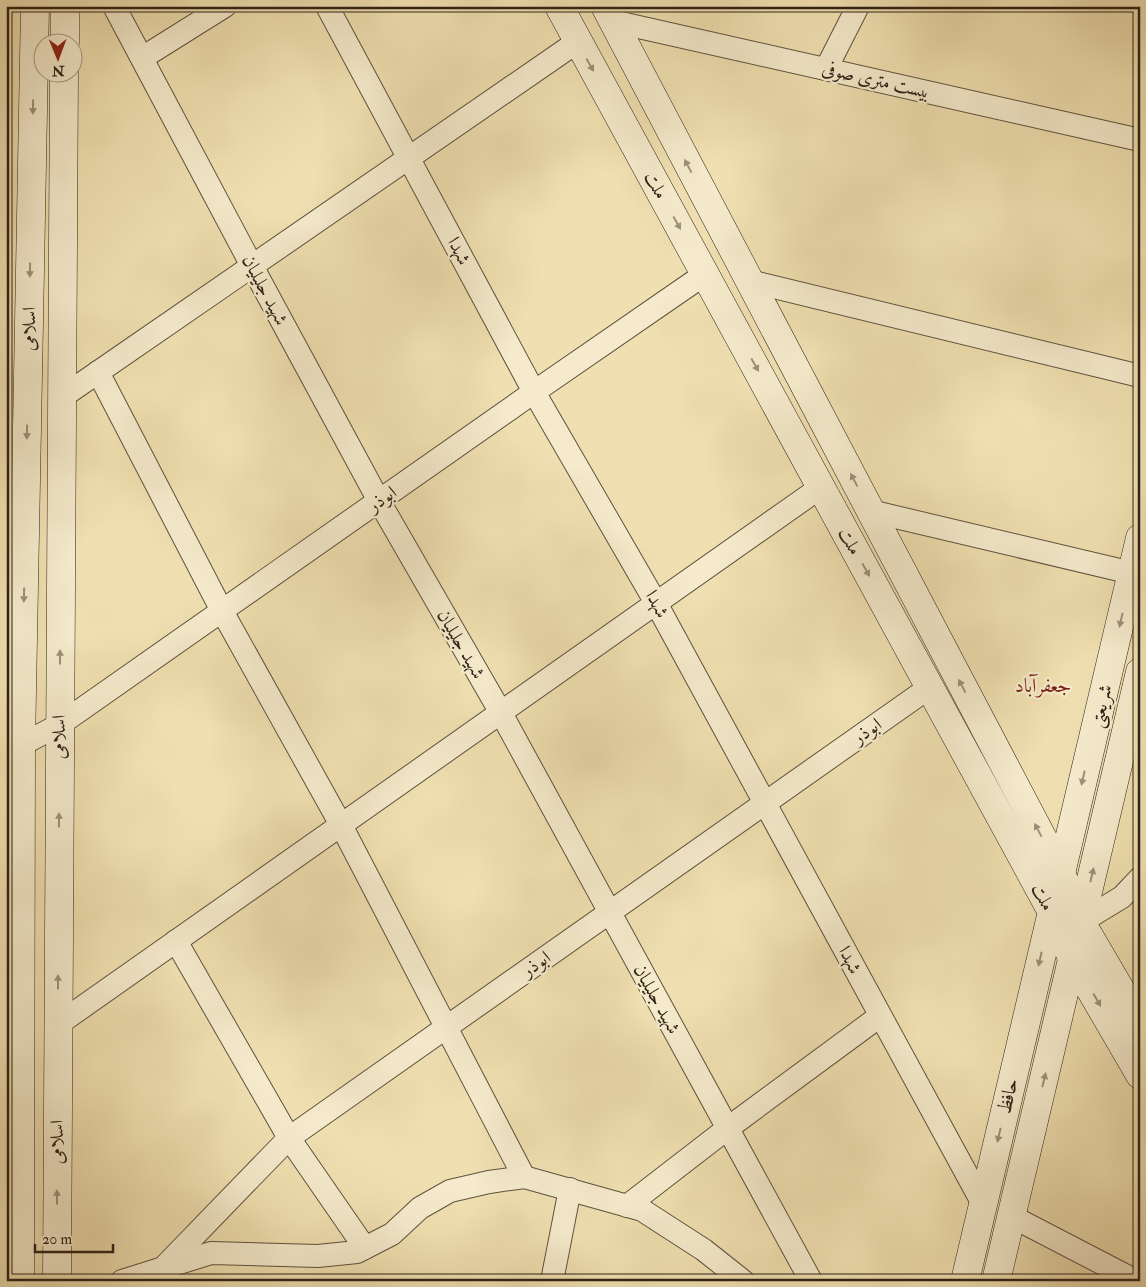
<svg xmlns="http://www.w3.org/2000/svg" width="1146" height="1287" viewBox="0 0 1146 1287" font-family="'IM FELL Double Pica',Amiri,serif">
<rect width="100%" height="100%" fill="#f0e0b1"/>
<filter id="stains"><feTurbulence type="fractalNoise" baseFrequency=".004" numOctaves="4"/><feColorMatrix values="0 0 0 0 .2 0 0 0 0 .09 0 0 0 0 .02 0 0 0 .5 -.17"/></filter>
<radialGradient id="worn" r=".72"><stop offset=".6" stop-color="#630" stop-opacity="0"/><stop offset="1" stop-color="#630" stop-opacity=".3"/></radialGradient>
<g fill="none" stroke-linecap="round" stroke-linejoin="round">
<g stroke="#5e523e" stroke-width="24">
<g id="street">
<polyline points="114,6 252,266 379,501 501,713 811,1281"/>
<polyline points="327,6 534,392 656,603 983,1204"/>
<polyline points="612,21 1140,140"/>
<polyline points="142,58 225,6"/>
<polyline points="826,69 858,6"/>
<polyline points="749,281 1140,376"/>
<polyline points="98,372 222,611 341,825 524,1177 642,1210 704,1250 743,1281"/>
<polyline points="62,397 577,42"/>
<polyline points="870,511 1132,573"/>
<polyline points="6,745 21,745 59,725 534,392 705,274"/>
<polyline points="1081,922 1122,897 1140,878"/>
<polyline points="176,941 289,1138 365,1248"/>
<polyline points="57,1025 821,487"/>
<polyline points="627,1206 728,1128 880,1016"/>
<polyline points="1011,1216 1136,1281"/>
<polyline points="164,1267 289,1138 930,687"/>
<polyline points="122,1281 211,1253 318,1256 357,1252 392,1234 420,1208 450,1191 489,1182 524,1177"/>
<polyline points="552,1281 570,1189"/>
</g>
</g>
<g stroke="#2e2217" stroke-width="29">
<g id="secondary">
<polyline points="559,6 1052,912 1072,958 1140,1075"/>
<polyline points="605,6 1061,873 1081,922 1140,1023"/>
<polyline points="65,42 65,6"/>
<polyline points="20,1281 21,745 35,6"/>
<polyline points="57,1281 64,72"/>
<polyline points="965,1281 1140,538"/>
<polyline points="996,1281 1140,672"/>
</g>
</g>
<use href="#street" stroke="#f5ebcc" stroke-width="22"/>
<use href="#secondary" stroke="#f5ebcc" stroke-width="28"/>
</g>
<defs><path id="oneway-solid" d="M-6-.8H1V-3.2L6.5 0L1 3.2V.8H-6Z" transform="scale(1.25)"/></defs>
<g fill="#9b917b">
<use href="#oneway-solid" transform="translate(590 65) rotate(61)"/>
<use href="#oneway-solid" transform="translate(33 107) rotate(91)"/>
<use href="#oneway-solid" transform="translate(688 166) rotate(-118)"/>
<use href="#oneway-solid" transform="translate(677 223) rotate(61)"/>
<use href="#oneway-solid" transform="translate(30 270) rotate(91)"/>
<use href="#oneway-solid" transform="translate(755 365) rotate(61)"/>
<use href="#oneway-solid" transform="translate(27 432) rotate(91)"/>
<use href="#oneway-solid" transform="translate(854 480) rotate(-118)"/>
<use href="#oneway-solid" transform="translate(866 570) rotate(61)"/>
<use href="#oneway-solid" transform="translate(24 595) rotate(91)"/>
<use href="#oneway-solid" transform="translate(1121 620) rotate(103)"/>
<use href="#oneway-solid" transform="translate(60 657) rotate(-90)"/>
<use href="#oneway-solid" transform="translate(962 686) rotate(-118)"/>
<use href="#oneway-solid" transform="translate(1083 778) rotate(103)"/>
<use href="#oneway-solid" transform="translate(59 820) rotate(-90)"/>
<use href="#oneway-solid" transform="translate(1038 830) rotate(-118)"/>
<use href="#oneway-solid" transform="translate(1092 875) rotate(-77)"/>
<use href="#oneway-solid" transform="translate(1040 959) rotate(103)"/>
<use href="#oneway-solid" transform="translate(58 982) rotate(-90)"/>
<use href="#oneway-solid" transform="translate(1097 1000) rotate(60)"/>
<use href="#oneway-solid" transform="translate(1044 1080) rotate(-77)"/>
<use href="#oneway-solid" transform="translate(999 1135) rotate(103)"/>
<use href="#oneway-solid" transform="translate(57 1197) rotate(-90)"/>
</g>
<g text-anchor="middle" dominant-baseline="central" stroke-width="4.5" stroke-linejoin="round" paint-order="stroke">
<g font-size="19" fill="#2e2217" stroke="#f5ebcc">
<text transform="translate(876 80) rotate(13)">بیست متری صوفی</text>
<text transform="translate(656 185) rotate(61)">ملت</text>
<text transform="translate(459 251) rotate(62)">شهدا</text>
<text transform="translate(265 290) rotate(62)">شهید جلیلیان</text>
<text transform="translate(29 329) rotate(-89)">اسلامی</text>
<text transform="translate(382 499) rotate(-35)">ابوذر</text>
<text transform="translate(850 541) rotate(61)">ملت</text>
<text transform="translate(657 604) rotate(61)">شهدا</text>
<text transform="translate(461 644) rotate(60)">شهید جلیلیان</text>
<text transform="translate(1101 706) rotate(-77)">شریعتی</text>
<text transform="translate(867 731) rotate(-35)">ابوذر</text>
<text transform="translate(59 737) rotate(-90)">اسلامی</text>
<text transform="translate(1043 897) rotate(62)">ملت</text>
<text transform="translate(850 960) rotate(62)">شهدا</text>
<text transform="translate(536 964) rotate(-35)">ابوذر</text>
<text transform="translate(657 999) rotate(61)">شهید جلیلیان</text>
<text transform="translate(1008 1096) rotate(-77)">حافظ</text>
<text transform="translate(57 1142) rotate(-90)">اسلامی</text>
</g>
<g font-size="20" fill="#7a1f14" stroke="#f5ebcc">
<text x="1043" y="685">جعفرآباد</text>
</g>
</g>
<rect width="1146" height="1287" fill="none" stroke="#f0e0b1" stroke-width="25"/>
<rect x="8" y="8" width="1131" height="1272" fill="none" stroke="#2e2217" stroke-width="2.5"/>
<rect x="12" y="12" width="1121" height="1262" fill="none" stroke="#2e2217"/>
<g transform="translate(58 58) rotate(179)"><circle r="24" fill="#f5ebcc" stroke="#a59b84"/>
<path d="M0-4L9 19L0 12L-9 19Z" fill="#8f2418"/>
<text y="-8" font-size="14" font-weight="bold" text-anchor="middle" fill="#2e2217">N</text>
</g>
<path d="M35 1244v8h78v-8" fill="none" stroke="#2e2217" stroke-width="2.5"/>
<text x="42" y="1244" font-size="15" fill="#2e2217" stroke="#f5ebcc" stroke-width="4" paint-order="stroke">20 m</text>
<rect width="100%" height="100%" filter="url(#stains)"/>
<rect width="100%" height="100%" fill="url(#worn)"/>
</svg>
